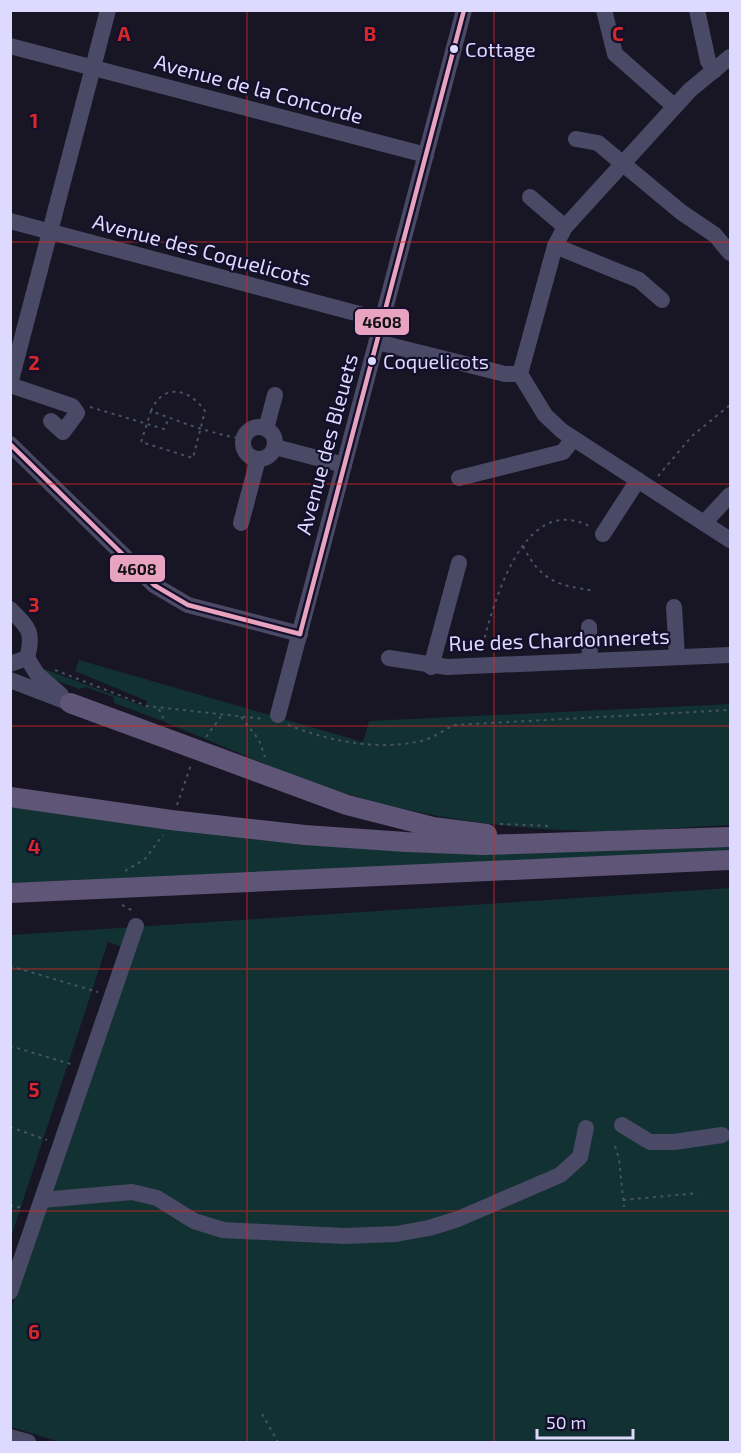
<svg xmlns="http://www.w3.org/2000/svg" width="741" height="1453" viewBox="0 0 741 1453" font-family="'Exo 2',sans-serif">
<rect width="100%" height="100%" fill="#181525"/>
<g fill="#123132">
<path d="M79 660 363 742 369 721 730 704V825C682 827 633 832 585 831 521 829 458 822 396 807 298 785 208 736 114 703L113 697 86 687 79 689 45 676 39 667 146 707 147 701 75 671Z"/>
<polygon points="10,807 167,827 730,844 730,852 11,883"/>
<polygon points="730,888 730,1442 60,1442 11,1427 11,1310 128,949 108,942 11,1237 11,935"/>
</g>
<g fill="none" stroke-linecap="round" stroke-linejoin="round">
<g stroke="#455364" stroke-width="2" stroke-dasharray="3 4.5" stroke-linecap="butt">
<polyline points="90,407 164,429 169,418"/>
<path d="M151 411C163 382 190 389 205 411L193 458 141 442 151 411C181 422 211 434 244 439"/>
<polyline points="658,476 692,436 730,405"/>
<path d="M523 546C541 582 558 585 595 591"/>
<path d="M481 652C493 604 523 490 591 527"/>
<polyline points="55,670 147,706 264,719"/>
<polyline points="159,709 165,722"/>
<polyline points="241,717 259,740 265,757"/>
<path d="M288 725C330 741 376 751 421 741 432 739 444 730 454 725L730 710"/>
<polyline points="206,737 222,715"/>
<polyline points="177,805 191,765"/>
<polyline points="500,824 551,826"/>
<polyline points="125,871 145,859 163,835"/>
<polyline points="122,905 135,912"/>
<polyline points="10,966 98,992"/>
<polyline points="10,1046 74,1065"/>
<polyline points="10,1127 47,1140"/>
<polyline points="615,1146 619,1159 624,1207"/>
<polyline points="623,1200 698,1193"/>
<polyline points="10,1205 22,1208"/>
<polyline points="262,1414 278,1442"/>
</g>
<g stroke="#4b4a66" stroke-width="16">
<polyline points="604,10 615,54 674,106"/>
<polyline points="697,10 708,61 714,71"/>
<polyline points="10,46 426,155"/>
<polyline points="730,57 690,90 565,227 555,246 520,374 545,415 562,431 730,540"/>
<polyline points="576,139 598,143 681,212 715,235 730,253"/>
<polyline points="530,197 565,227"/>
<polyline points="10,221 382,320"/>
<polyline points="555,246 639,280 662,300"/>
<polyline points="377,342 505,374 520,374"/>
<polyline points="10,384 108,10"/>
<polyline points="10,385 72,406 77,413 63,432 51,421"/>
<circle cx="259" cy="443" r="16"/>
<polyline points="266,429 275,395"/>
<polyline points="10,444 154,585 188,605 300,634"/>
<polyline points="275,447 344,465"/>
<polyline points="459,478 563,452 573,439"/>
<polyline points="241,523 258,459"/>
<polyline points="704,523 730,495"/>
<polyline points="603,534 638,480"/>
<polyline points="674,607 677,657"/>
<path d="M10 609C29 628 34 632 27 658"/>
<polyline points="589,627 590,661"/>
<polyline points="27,658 37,674 61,695"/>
<polyline points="389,658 447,667 730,655"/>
<polyline points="10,664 27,658"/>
<polyline points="431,667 459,563"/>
<polyline points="10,680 70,703"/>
<polyline points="278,715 464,10"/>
<polyline points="622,1125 650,1142 674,1142 722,1135"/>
<polyline points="42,1200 132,1192 157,1198 194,1221 223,1230 344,1236 396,1234 429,1228 458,1219 560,1175 580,1157 586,1128"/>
<polyline points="10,1292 136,926"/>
<polyline points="10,1437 28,1442"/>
</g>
<g stroke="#5f5576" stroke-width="20">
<polyline points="70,703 347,805 433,827 487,834"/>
<polyline points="10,797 171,820 305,835 406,842 483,845 730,837"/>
<polyline points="10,893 730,860"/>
</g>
<g stroke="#140f2b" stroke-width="9">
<g id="bus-1">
<polyline points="10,444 154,585 188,605 300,634"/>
<polyline points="300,634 464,10"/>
</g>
</g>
<use href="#bus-1" stroke="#e7a3bf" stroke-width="4.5"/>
</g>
<path fill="none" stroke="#d62828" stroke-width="1.5" stroke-opacity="0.55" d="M247 10V1442M494 10V1442M10 242H730M10 484H730M10 726H730M10 969H730M10 1211H730"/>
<g fill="#ddd9ff" stroke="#140f2b" stroke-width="2">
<circle cx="454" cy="49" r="5"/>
<circle cx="372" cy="361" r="5"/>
</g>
<g text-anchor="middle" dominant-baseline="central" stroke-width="4.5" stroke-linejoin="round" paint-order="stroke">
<g font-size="20" fill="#ddd9ff" stroke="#140f2b" text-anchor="start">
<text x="465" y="49">Cottage</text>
<text x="383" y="361">Coquelicots</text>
</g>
<g font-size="21" fill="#ddd9ff" stroke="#140f2b">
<text transform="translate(259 88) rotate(15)">Avenue de la Concorde</text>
<text transform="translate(202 249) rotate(15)">Avenue des Coquelicots</text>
<text transform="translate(326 444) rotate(-75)">Avenue des Bleuets</text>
<text transform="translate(559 639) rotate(-2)">Rue des Chardonnerets</text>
</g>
</g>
<g font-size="20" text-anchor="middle" font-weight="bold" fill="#d62828" stroke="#140f2b" stroke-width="4.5" stroke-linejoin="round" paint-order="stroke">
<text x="124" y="41">A</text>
<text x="370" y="41">B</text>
<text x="618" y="41">C</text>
<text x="34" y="128">1</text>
<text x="34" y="370">2</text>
<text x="34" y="612">3</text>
<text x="34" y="854">4</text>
<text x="34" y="1097">5</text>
<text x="34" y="1339">6</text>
</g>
<g stroke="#140f2b" stroke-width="2">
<rect x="354" y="308" width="56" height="28" rx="6" fill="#e7a3bf"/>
<rect x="109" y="554" width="57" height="29" rx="6" fill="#e7a3bf"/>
</g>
<g font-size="16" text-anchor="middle" font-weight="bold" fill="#111">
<text x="382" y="328">4608</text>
<text x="137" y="575">4608</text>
</g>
<rect width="741" height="1453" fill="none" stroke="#ddd9ff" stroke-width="24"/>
<path d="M537 1429v9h96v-9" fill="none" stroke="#ddd9ff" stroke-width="3"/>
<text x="546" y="1429" font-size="18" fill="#ddd9ff" stroke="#140f2b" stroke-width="4.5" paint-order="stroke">50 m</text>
</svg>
